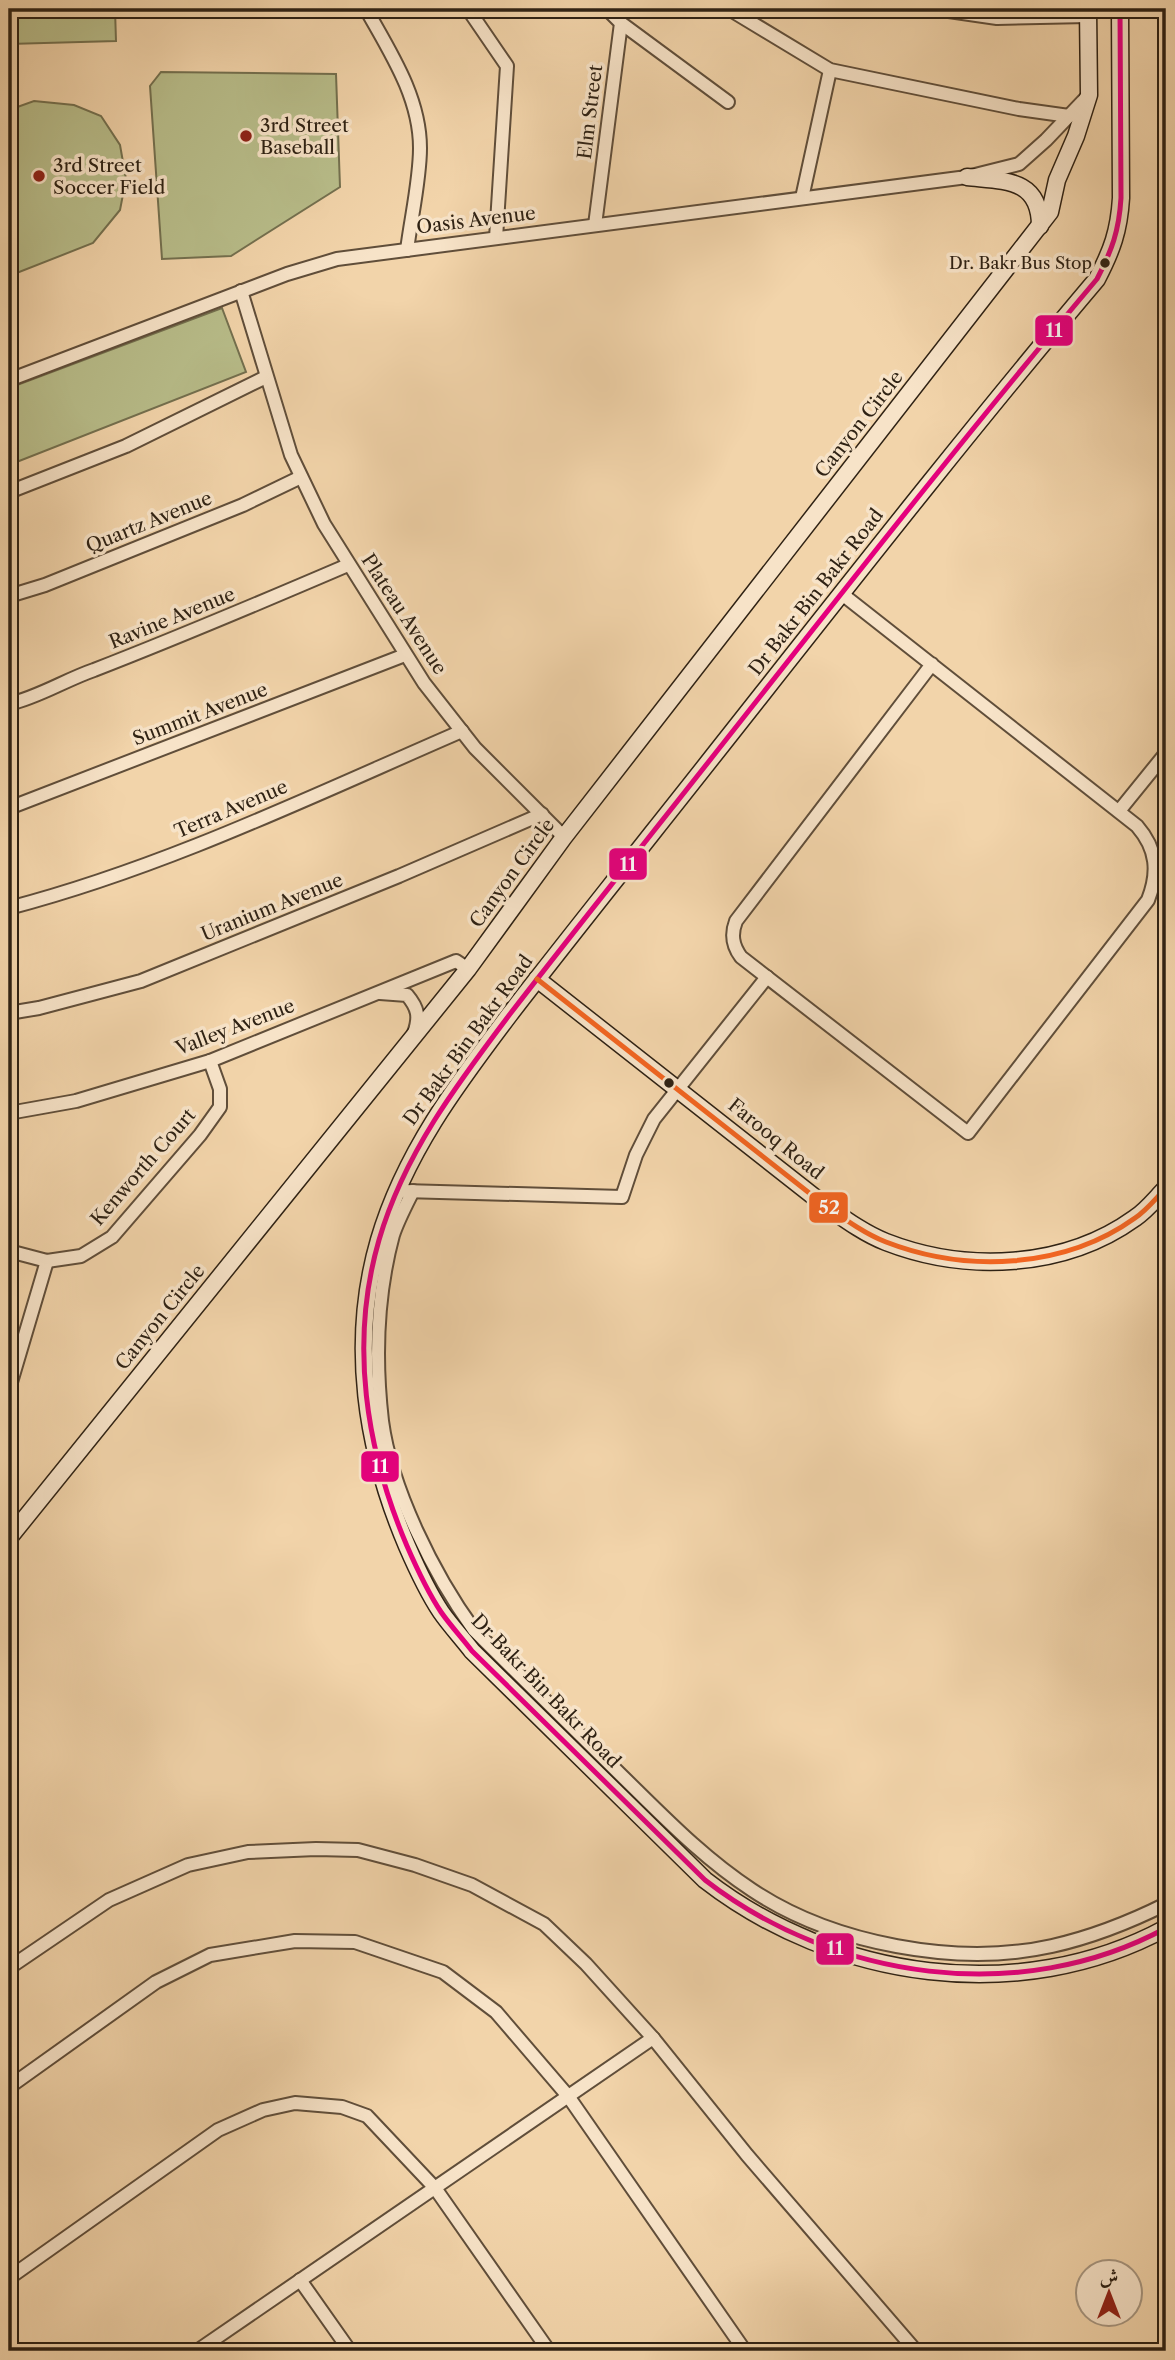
<svg xmlns="http://www.w3.org/2000/svg" width="1175" height="2360" viewBox="0 0 1175 2360" font-family="'Libre Caslon Text',Amiri,serif">
<rect width="100%" height="100%" fill="#f2d4aa"/>
<filter id="stains"><feTurbulence type="fractalNoise" baseFrequency=".00286" numOctaves="4"/><feColorMatrix values="0 0 0 0 .2 0 0 0 0 .09 0 0 0 0 .02 0 0 0 .5 -.17"/></filter>
<radialGradient id="worn" r=".72"><stop offset=".6" stop-color="#630" stop-opacity="0"/><stop offset="1" stop-color="#630" stop-opacity=".3"/></radialGradient>
<g fill="#b8bd8a" stroke="#74704f" stroke-width="2">
<polygon points="9,9 115,9 116,41 9,44"/>
<polygon points="137,9 297,9 298,12 137,14"/>
<polygon points="161,72 336,74 340,187 231,256 162,259 150,86"/>
<polygon points="34,101 74,105 101,116 120,145 126,179 120,210 93,243 9,276 9,110"/>
<polygon points="222,308 246,372 9,465 9,388"/>
</g>
<g fill="none" stroke-linecap="round" stroke-linejoin="round">
<g stroke="#604e3a" stroke-width="16">
<g id="street">
<path d="M366 9C390 52 420 97 420 148 420 180 411 218 407 250"/>
<polyline points="468,9 507,66 496,238"/>
<polyline points="729,9 830,70 1019,109 1069,116"/>
<polyline points="935,9 997,18 1088,16"/>
<polyline points="621,23 728,102"/>
<polyline points="802,198 830,70"/>
<polyline points="595,225 621,23 607,9"/>
<polyline points="241,291 291,455 324,524 424,683 475,748 564,837"/>
<polyline points="9,380 287,274 337,259 967,177 1019,164 1046,140 1087,97"/>
<polyline points="9,492 126,446 266,377"/>
<path d="M842 594 1137 826C1157 849 1159 872 1148 900L968 1133 741 957C732 945 731 934 736 921L932 664"/>
<polyline points="9,596 45,585 243,505 301,477"/>
<path d="M9 704C39 697 65 680 94 670 179 637 264 601 348 565"/>
<polyline points="9,808 405,655"/>
<polyline points="1119,811 1166,753"/>
<path d="M9 908C166 867 314 795 462 731"/>
<path d="M380 993 407 995C418 1008 420 1017 414 1033"/>
<polyline points="9,1013 39,1008 141,981 399,876 542,814"/>
<polyline points="9,1113 76,1101 210,1061 456,961 468,969"/>
<polyline points="404,1191 622,1197 636,1155 654,1119 767,977"/>
<path d="M413 1191C406 1205 398 1220 393 1235 377 1294 375 1360 382 1421 391 1489 434 1575 474 1630 523 1678 572 1727 621 1775 663 1816 703 1858 752 1890 833 1944 957 1967 1052 1946 1092 1937 1130 1922 1166 1904"/>
<polyline points="9,1251 47,1261 81,1256 112,1237 200,1135 220,1107 220,1089 210,1061"/>
<polyline points="9,1389 47,1261"/>
<polyline points="9,1968 109,1900 188,1865 248,1852 316,1849 358,1850 415,1865 472,1885 544,1924 586,1964 653,2038 747,2155 916,2351"/>
<polyline points="9,2087 156,1982 210,1955 295,1941 355,1942 443,1972 496,2012 568,2096 745,2351"/>
<polyline points="9,2278 218,2130 263,2110 295,2103 342,2107 367,2116 435,2188 549,2351"/>
<polyline points="300,2280 350,2351"/>
<polyline points="197,2351 653,2038"/>
</g>
</g>
<g stroke="#2f2214" stroke-width="19">
<g id="secondary">
<path d="M1120 9 1121 198C1119 231 1112 250 1097 279 944 460 800 647 653 832 605 893 557 953 510 1014 457 1084 404 1154 379 1240 349 1343 366 1450 407 1546 417 1569 427 1591 441 1612 450 1625 462 1638 472 1651L705 1880C834 1980 1020 2007 1166 1928"/>
<path d="M967 177C1004 181 1040 178 1040 226"/>
<path d="M537 979 822 1203C842 1217 863 1233 886 1242 966 1273 1064 1269 1135 1218 1147 1210 1156 1198 1166 1188"/>
<polyline points="9,1538 468,969 564,837 1050,212 1057,180 1076,136 1089,95 1088,9"/>
</g>
</g>
<use href="#street" stroke="#f7e3c8" stroke-width="12"/>
<use href="#secondary" stroke="#f7e3c8" stroke-width="16"/>
<g stroke="#f7e3c8" stroke-width="10">
<path id="bus-1" d="M1120 9 1121 198C1119 231 1112 250 1097 279 944 460 800 647 653 832 605 893 557 953 510 1014 457 1084 404 1154 379 1240 349 1343 366 1450 407 1546 417 1569 427 1591 441 1612 450 1625 462 1638 472 1651L705 1880C834 1980 1020 2007 1166 1928"/>
</g>
<g stroke="#f7e3c8" stroke-width="10">
<path id="bus-2" d="M537 979 822 1203C842 1217 863 1233 886 1242 966 1273 1064 1269 1135 1218 1147 1210 1156 1198 1166 1188"/>
</g>
<use href="#bus-1" stroke="#e5007d" stroke-width="5"/>
<use href="#bus-2" stroke="#f26522" stroke-width="5"/>
</g>
<g fill="#8f2418" stroke="#f7e3c8" stroke-width="2.5">
<circle cx="246" cy="136" r="7"/>
<circle cx="39" cy="176" r="7"/>
</g>
<g fill="#2f2214" stroke="#f7e3c8" stroke-width="2.5">
<circle cx="1105" cy="263" r="6"/>
<circle cx="669" cy="1083" r="6"/>
</g>
<g text-anchor="middle" dominant-baseline="central" stroke-width="7" stroke-linejoin="round" paint-order="stroke">
<g font-size="17" fill="#2f2214" stroke="#f7e3c8" text-anchor="end">
<text x="1092" y="263">Dr. Bakr Bus Stop</text>
</g>
<g font-size="19" fill="#2f2214" stroke="#f7e3c8">
<text transform="translate(590 112) rotate(-83)">Elm Street</text>
<text transform="translate(476 220) rotate(-7)">Oasis Avenue</text>
<text transform="translate(859 424) rotate(-52)">Canyon Circle</text>
<text transform="translate(149 522) rotate(-22)">Quartz Avenue</text>
<text transform="translate(816 592) rotate(-52)">Dr Bakr Bin Bakr Road</text>
<text transform="translate(404 614) rotate(57)">Plateau Avenue</text>
<text transform="translate(172 618) rotate(-22)">Ravine Avenue</text>
<text transform="translate(200 714) rotate(-21)">Summit Avenue</text>
<text transform="translate(231 809) rotate(-23)">Terra Avenue</text>
<text transform="translate(512 873) rotate(-54)">Canyon Circle</text>
<text transform="translate(272 907) rotate(-22)">Uranium Avenue</text>
<text transform="translate(235 1027) rotate(-21)">Valley Avenue</text>
<text transform="translate(468 1040) rotate(-54)">Dr Bakr Bin Bakr Road</text>
<text transform="translate(776 1139) rotate(39)">Farooq Road</text>
<text transform="translate(143 1167) rotate(-49)">Kenworth Court</text>
<text transform="translate(160 1317) rotate(-51)">Canyon Circle</text>
<text transform="translate(546 1691) rotate(46)">Dr Bakr Bin Bakr Road</text>
</g>
<g font-size="19" fill="#2f2214" stroke="#f7e3c8" text-anchor="start">
<text x="260" y="125">3rd Street<tspan x="260" dy="22">Baseball</tspan></text>
<text x="53" y="165">3rd Street<tspan x="53" dy="22">Soccer Field</tspan></text>
</g>
</g>
<g stroke="#f7e3c8" stroke-width="2.5">
<rect x="1034" y="314" width="40" height="33" rx="7" fill="#e5007d"/>
<rect x="608" y="847" width="40" height="34" rx="7" fill="#e5007d"/>
<rect x="808" y="1191" width="41" height="33" rx="7" fill="#f26522"/>
<rect x="360" y="1450" width="40" height="33" rx="7" fill="#e5007d"/>
<rect x="815" y="1932" width="40" height="34" rx="7" fill="#e5007d"/>
</g>
<g font-size="19" text-anchor="middle" font-weight="bold" fill="#fff">
<text x="1054" y="337">11</text>
<text x="628" y="871">11</text>
<text x="829" y="1214">52</text>
<text x="380" y="1473">11</text>
<text x="835" y="1955">11</text>
</g>
<rect width="1175" height="2360" fill="none" stroke="#f2d4aa" stroke-width="35"/>
<rect x="10" y="10" width="1154" height="2339" fill="none" stroke="#2f2214" stroke-width="3.5"/>
<rect x="18" y="18" width="1140" height="2325" fill="none" stroke="#2f2214" stroke-width="2"/>
<g transform="translate(1109 2293)"><circle r="33" fill="#f7e3c8" stroke="#a79680" stroke-width="2"/>
<path d="M0-5L12 26L0 18L-12 26Z" fill="#8f2418"/>
<text y="-10" font-size="19" font-weight="bold" text-anchor="middle" fill="#2f2214">ش</text>
</g>
<rect width="100%" height="100%" filter="url(#stains)"/>
<rect width="100%" height="100%" fill="url(#worn)"/>
</svg>
